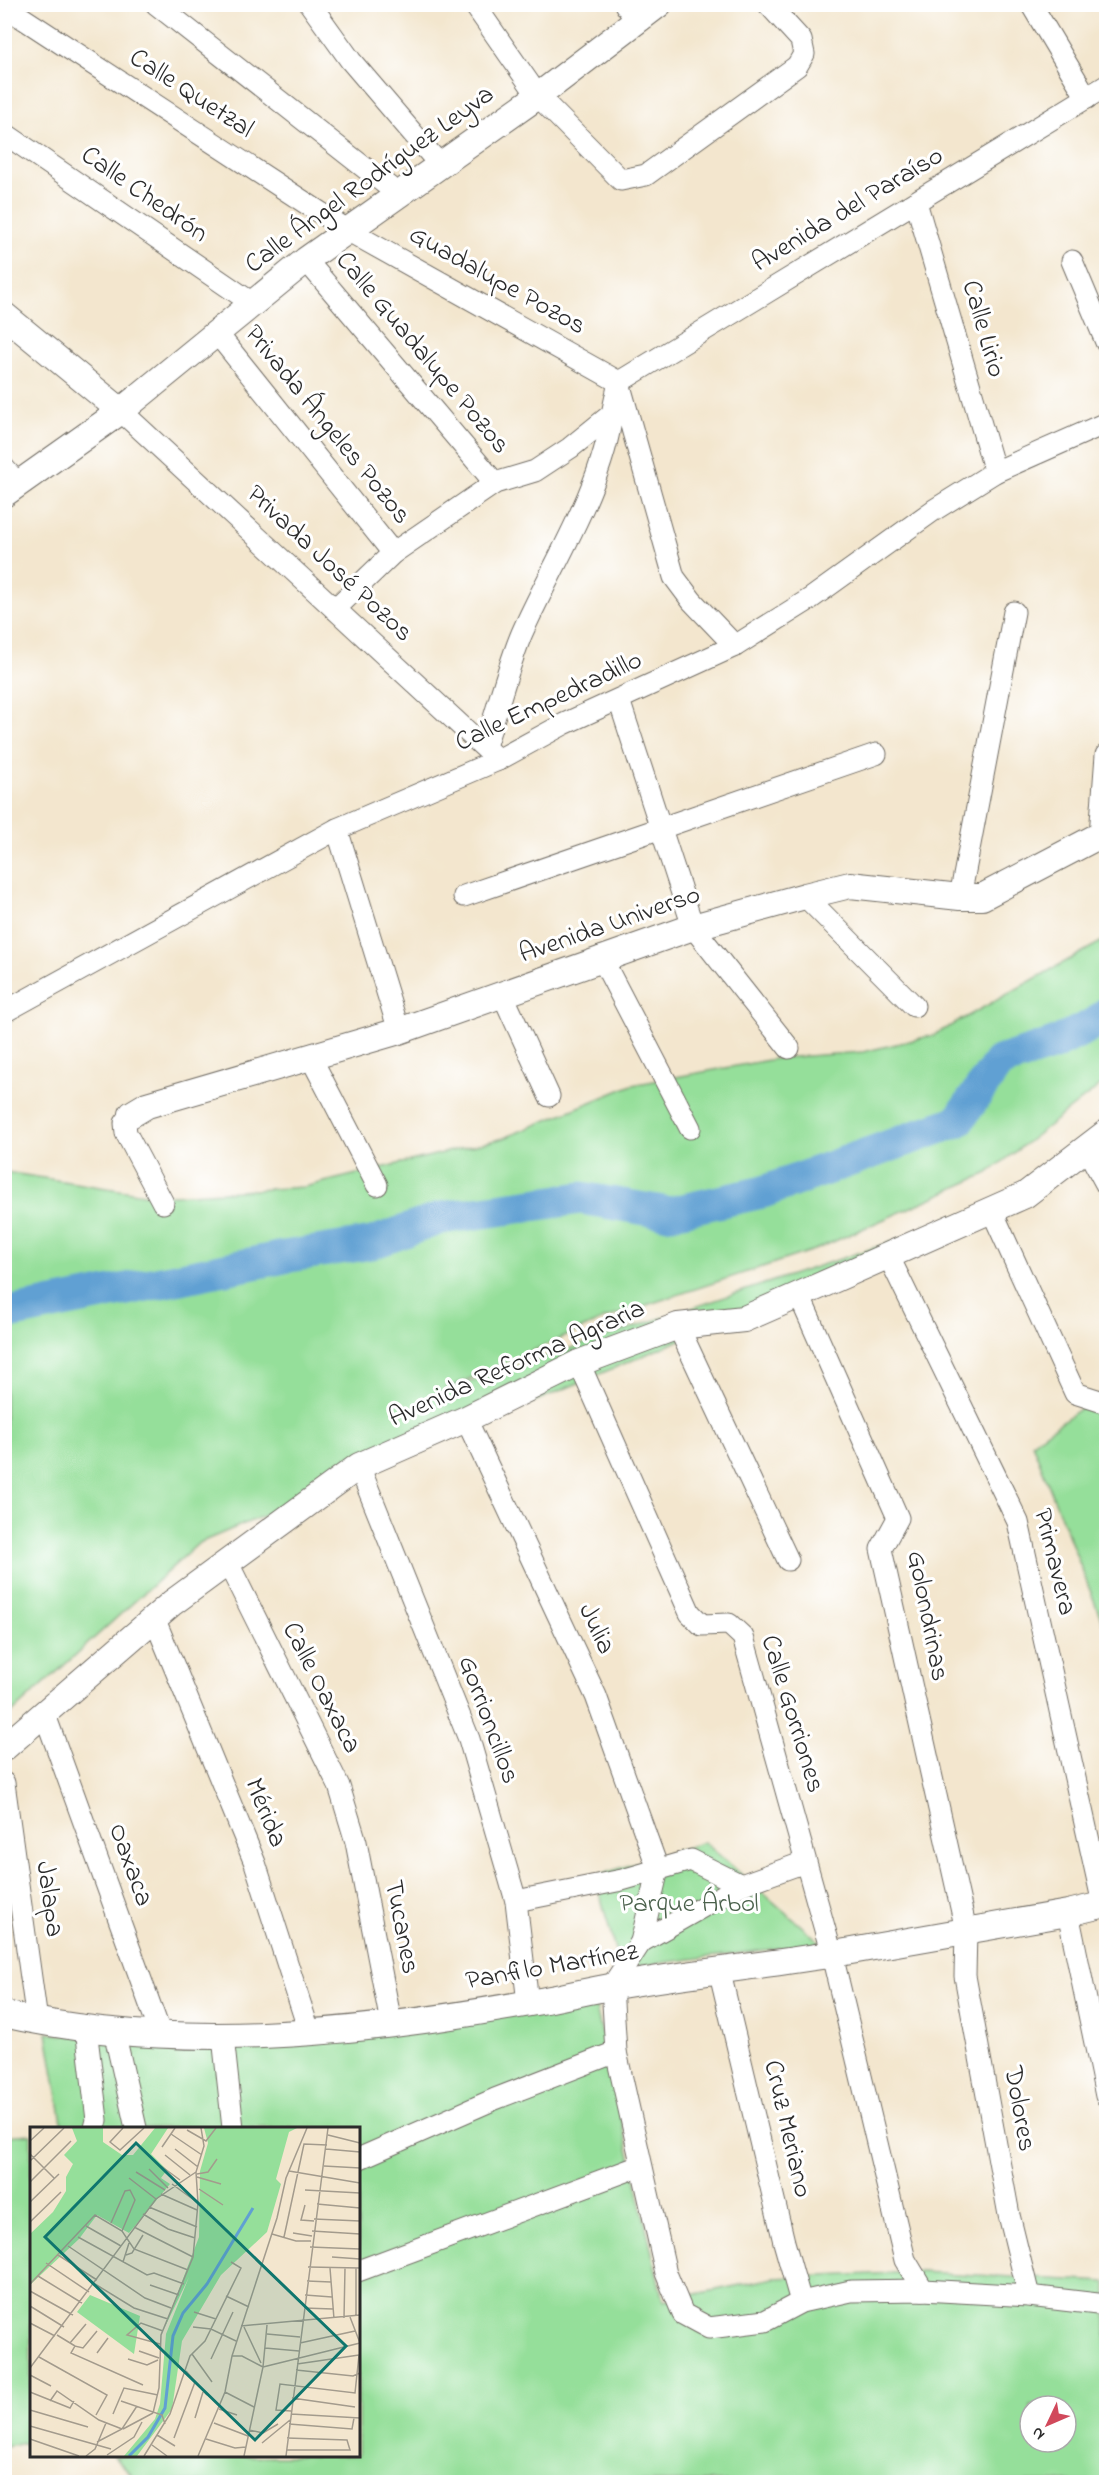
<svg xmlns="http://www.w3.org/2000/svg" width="1111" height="2487" viewBox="0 0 1111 2487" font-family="'Indie Flower',sans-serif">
<rect width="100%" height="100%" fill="#fff"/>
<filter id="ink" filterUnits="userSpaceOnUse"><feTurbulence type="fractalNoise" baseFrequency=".0167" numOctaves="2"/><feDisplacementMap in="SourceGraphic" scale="12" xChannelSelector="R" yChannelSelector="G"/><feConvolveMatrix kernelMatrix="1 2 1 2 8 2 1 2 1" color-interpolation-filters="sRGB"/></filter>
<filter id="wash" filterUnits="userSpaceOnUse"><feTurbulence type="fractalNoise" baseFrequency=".008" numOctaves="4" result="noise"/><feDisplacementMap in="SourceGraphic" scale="24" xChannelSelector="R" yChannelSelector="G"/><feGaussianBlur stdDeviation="1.35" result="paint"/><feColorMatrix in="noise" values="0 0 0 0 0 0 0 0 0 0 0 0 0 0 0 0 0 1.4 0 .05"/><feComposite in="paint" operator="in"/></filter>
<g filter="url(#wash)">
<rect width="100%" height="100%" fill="#f3e6ce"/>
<g fill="#95df9a" stroke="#608562" stroke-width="1.5" fill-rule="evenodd">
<polygon points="1106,939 1106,1081 988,1173 817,1249 604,1319 444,1390 991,1209 199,1543 5,1719 5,1172 157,1196 304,1187 504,1138 632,1085 780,1058 863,1052 934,1035"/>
<polygon points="1106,1390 1106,1631 1032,1443"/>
<polygon points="704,1842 821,1943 620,1968 595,1876"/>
<path d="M594 1999 663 2301 774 2278 921 2272 1106 2282V2482H138L114 2456H358V2128H63L47 2033 153 2045ZM1030 2406H1066V2442H1030Z"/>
<polygon points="31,2134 31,2442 5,2447 5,2136"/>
</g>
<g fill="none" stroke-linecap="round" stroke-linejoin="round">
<polyline stroke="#60a0d3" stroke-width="33" points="4,1314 284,1257 372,1243 441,1218 581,1198 669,1213 763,1192 958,1121 999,1062 1054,1044 1098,1022 1106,1014"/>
</g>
</g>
<g filter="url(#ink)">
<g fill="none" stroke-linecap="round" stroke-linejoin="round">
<g stroke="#716c64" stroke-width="23">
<g id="minor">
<polyline points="156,4 398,194"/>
<polyline points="310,4 351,61 440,165"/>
<polyline points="474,4 538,96 621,180 646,175 797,66 804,54 801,40 768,4"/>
<polyline points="625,4 637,22"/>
<polyline points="1031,4 1087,98"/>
<polyline points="4,6 347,230 619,382"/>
<polyline points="4,133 252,303"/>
<polyline points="916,202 995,472"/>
<polyline points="306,260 495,483"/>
<polyline points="1072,261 1106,342"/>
<polyline points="216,332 393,553"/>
<polyline points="619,382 1106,86"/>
<polyline points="620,386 674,577 692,601 735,646"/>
<polyline points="121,411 498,760"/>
<polyline points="4,468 18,484"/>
<polyline points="335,609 393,553 495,483 535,471 570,448 612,414 619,382"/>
<polyline points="619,700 693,927 789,1048"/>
<path d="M485 746C497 711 508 666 522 633 551 567 603 487 612 414"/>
<polyline points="337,829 399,1031"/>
<polyline points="1100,835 1106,755"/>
<polyline points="464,896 876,754"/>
<polyline points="805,896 914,1006"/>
<polyline points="960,897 1014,612"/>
<polyline points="601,957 690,1128"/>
<polyline points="502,993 549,1096"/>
<polyline points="4,1012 337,829 498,760 564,724 735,646 810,599 934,510 995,472 1106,423"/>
<polyline points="310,1056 377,1185"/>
<polyline points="132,1114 125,1123 126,1133 163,1203"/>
<polyline points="1087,1149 1106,1184"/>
<polyline points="991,1209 1075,1393 1106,1403"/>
<polyline points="888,1255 1018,1522 1103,1904"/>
<polyline points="799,1295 898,1518 881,1549 966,1930 965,1976 1009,2215 1029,2296"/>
<polyline points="678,1326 788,1560"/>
<polyline points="579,1363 690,1613 702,1625 729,1624 743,1637 832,1955 905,2260 923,2290"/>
<polyline points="466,1419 596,1696 658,1869 641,1942 612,1986 616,2052 666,2273 683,2314 709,2328 765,2321 801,2302 851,2291 923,2290 1029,2296 1106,2305"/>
<polyline points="359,1466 469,1739 516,1901 528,2003"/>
<polyline points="228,1563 339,1786 356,1842 391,2023"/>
<polyline points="155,1620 255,1863 309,2031"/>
<polyline points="45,1715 161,2035"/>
<polyline points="4,1783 37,2021"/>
<polyline points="516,1901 622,1880 691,1860 741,1885"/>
<polyline points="1068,1913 1106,2096"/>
<polyline points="641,1942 741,1885 805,1862"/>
<polyline points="719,1969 784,2242 801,2302"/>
<polyline points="86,2028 97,2120 95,2128"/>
<polyline points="114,2031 136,2128"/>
<polyline points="223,2037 233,2128"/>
<polyline points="358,2159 495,2099 616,2052"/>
<polyline points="358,2271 640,2166"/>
</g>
</g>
<g stroke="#716c64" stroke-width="28">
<g id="tertiary">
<polyline points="4,315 121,411"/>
<polyline points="4,494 121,411 306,260 538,96 659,4"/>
<polyline points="132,1114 147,1105 399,1031 693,927 805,896 850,885 960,897 982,897 1106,832"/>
<polyline points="4,1748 172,1603 359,1466 466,1419 579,1363 678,1326 744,1319 799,1295 1025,1195 1106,1133"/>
<path d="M4 2014C175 2053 360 2034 530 2003 559 1998 587 1991 615 1986 688 1973 761 1966 834 1954 912 1941 990 1926 1068 1913L1106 1904"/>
</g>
</g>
<use href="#minor" stroke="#fff" stroke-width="21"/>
<use href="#tertiary" stroke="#fff" stroke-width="26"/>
</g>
</g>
<g text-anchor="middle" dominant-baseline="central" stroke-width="6" stroke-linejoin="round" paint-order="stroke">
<g font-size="27" fill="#2b2b2b" stroke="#fff">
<text transform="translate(191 94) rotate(33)">Calle Quetzal</text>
<text transform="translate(370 180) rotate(-36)">Calle Ángel Rodríguez Leyva</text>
<text transform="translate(144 195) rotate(35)">Calle Chedrón</text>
<text transform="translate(848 210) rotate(-31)">Avenida del Paraíso</text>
<text transform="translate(497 281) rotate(29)">Guadalupe Pozos</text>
<text transform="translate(983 329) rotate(74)">Calle Lirio</text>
<text transform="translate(422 353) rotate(50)">Calle Guadalupe Pozos</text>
<text transform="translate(327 425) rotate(51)">Privada Ángeles Pozos</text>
<text transform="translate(329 564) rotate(43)">Privada José Pozos</text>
<text transform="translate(549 702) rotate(-25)">Calle Empedradillo</text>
<text transform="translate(610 925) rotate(-19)">Avenida Universo</text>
<text transform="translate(517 1364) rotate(-24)">Avenida Reforma Agraria</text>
<text transform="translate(1054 1562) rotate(76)">Primavera</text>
<text transform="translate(927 1616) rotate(79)">Golondrinas</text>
<text transform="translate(596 1629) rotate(65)">Julia</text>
<text transform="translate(321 1688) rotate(63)">Calle Oaxaca</text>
<text transform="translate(792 1714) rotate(73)">Calle Gorriones</text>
<text transform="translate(488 1720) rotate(70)">Gorrioncillos</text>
<text transform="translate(265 1813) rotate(68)">Mérida</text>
<text transform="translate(130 1865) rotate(70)">Oaxaca</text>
<text transform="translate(49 1899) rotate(82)">Jalapa</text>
<text transform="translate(401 1927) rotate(79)">Tucanes</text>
<text transform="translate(552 1967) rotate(-10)">Panfilo Martínez</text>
<text transform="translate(1019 2109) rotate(80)">Dolores</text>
<text transform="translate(787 2129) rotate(77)">Cruz Meriano</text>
</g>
<g font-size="27" fill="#4b614c" stroke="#fff">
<text x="689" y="1904">Parque Árbol</text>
</g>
</g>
<g transform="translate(30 2127)">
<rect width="330" height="330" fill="#f3e6ce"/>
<path d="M42 1H73V15L92 28H103L125 1H138L121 27 137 43 131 51 140 57 99 106 67 88 49 112 0 158V107L23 85 36 64V50L43 37 34 28 47 14ZM174 1H267L259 5 246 52 251 57 237 105 191 148 152 214 142 282 107 329H94L125 292 130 277 136 207 159 150 133 204 169 110 170 44 178 16ZM60 168 110 189 104 227 47 185Z" fill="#95df9a"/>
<path fill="none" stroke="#60a0d3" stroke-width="3" d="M99 329 118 310 135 281 143 209 153 186 177 157 223 81"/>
<path fill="none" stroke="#a39b8d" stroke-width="1.5" d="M93 1 80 15 90 23 114 1M157 3 176 14 186 1M141 7 172 28M298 8 330 16M0 14 14 1M132 20 145 1M145 22 168 40M296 22 330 25M0 27 24 51M135 28 160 48M0 34 34 1M131 39 150 53M294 39 330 41M119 42 138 61M259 44 330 56M106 45 135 63M167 47 178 45 187 32M167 50 191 57M99 51 126 72M0 55 41 14M142 57 168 76M169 62 193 78M275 63 330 66M131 67 167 83M0 75 29 47M287 77 330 81M275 78 271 93 284 94M119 80 167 100M113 87 138 102 165 111M284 92 330 94M0 95 31 65M81 96 95 64 100 63 105 73 92 104M56 99 91 119M104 100 163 130M282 104 330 107M263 106 282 109M242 107 266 114H281M48 110 117 148 124 146 154 157M254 110 274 17 297 18M38 119 115 171 141 181M280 120 330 122M28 128 67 153M96 128 102 126 113 108M302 130 330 132M93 135 99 116M16 136 59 165M278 140 330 141M300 141 304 192M326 141V189M8 149 52 176M277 154 301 155M0 157 65 88 92 104 104 122 158 143M65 157 104 181 138 192M120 158 149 168M0 164 43 188M275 168 302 170M196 169 219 180M0 179 34 200M274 181 303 182M164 185 186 192M320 190 330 216M314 191 315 141M0 196 25 209M211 199 330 188M163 200 181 202 206 214M214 200 231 236M67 204 53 221 45 219 41 226 113 258M237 207 270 210M27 208 45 219M40 216 56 197M270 216 325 204M130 217 97 208 111 196 133 204M235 221 269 224M109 224 129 231M67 226 78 211M162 227 182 255M202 229H212L233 240M9 230 77 268 66 288M98 232 117 238 128 233M181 232 203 185M267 237 329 228M233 240 330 216M0 241 126 72 166 45M266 243 323 249 330 246M156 244 177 268M0 248 21 259M0 265 40 281 44 274M195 265 224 280M262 271 325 280M20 274 27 264 69 293 92 302M91 274 132 288 135 297M189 282 207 288M0 283 58 300M261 284 246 283 250 257 325 266 329 228M123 286 129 261 131 208 163 130 168 76 166 45 174 19 171 1M83 287 94 261 128 268M261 287 330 291M165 291 173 265M184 296 218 309M259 297 322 302 324 291M0 299 81 322M93 302 123 286M219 303 233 306 248 297M127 308 145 319M144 311 165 255M0 312 49 329M176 312 205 321 216 320M67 315 92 302 107 279M232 316 260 293M122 318 137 329M257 323H320L317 313 257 311M77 328 104 310 112 295M56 329 65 322 76 296M114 329 140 287 160 229 175 214 211 141 201 135M168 329 195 265 202 229 247 91 256 51 277 1M214 329 233 240 237 198M256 329 298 1"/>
<path fill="#0f766e" fill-opacity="0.15" stroke="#0f766e" stroke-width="3" d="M106 16 316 219 225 313 15 110Z"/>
<rect width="330" height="330" fill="none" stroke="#2b2b2b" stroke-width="3"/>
</g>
<rect width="1111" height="2487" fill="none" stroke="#fff" stroke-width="24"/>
<g transform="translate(1048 2424) rotate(226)"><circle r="28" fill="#ffffff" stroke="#aaaaaa" stroke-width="1.5"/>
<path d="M0-4.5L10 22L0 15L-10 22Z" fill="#d1495b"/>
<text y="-9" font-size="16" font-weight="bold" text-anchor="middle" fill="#2b2b2b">N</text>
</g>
</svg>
